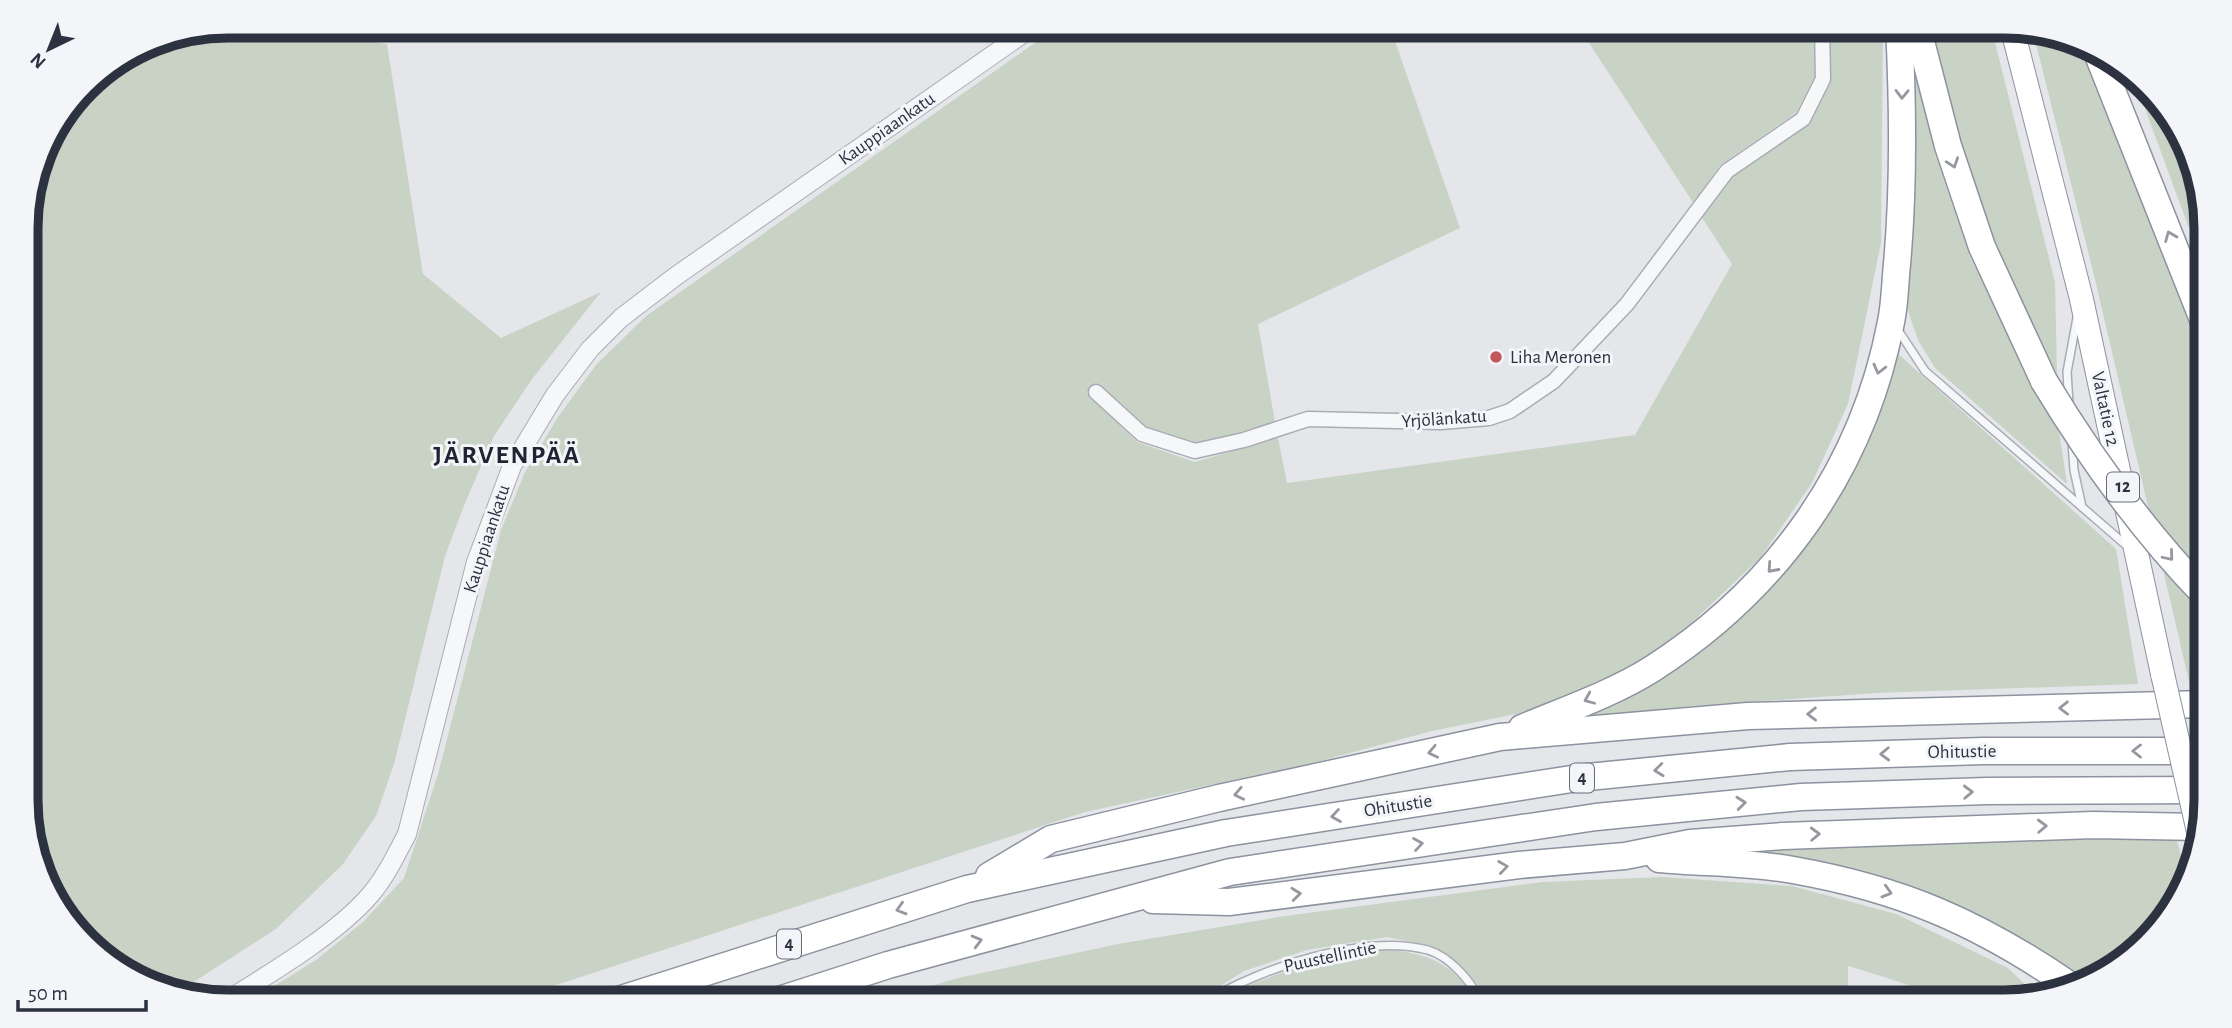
<svg xmlns="http://www.w3.org/2000/svg" width="2232" height="1028" viewBox="0 0 2232 1028" font-family="'Alegreya Sans',sans-serif">
<rect width="100%" height="100%" fill="#e4e6ea"/>
<g fill="#c8d3c6">
<polygon points="229,26 367,26 368,41 387,44 423,274 501,338 601,292 532,379 494,436 465,503 445,556 394,764 376,816 343,864 276,929 178,992 151,986 68,922 28,826 27,215 47,140 95,77 152,42"/>
<polygon points="1059,26 1424,26 1394,38 1460,228 1258,324 1275,422 1197,445 1144,428 1101,387 1087,393 1137,442 1195,462 1278,438 1287,483 1635,435 1732,264 1701,216 1733,173 1808,125 1829,82 1831,26 1883,26 1881,243 1848,404 1812,483 1760,558 1684,630 1627,670 1526,712 1432,731 1316,762 1085,812 504,1002 249,1002 316,960 363,922 404,878 438,774 501,530 525,472 558,417 596,365 646,316"/>
<polygon points="1578,26 1813,26 1815,78 1796,113 1720,165 1694,204"/>
<polygon points="1929,26 1991,26 2055,282 2057,375 2010,282 1947,114"/>
<polygon points="2033,32 2080,41 2204,347 2205,580 2150,515 2094,275"/>
<polygon points="1913,50 1935,154 1970,257 2059,431 2067,484 1935,368 1918,340 1906,305"/>
<polygon points="2136,84 2164,106 2204,203 2204,269"/>
<polygon points="1897,353 2116,549 2138,684 1876,693 1691,706 1561,725 1642,690 1728,628 1794,559 1856,469"/>
<polygon points="2162,565 2205,611 2205,689 2191,690"/>
<polygon points="2176,838 2188,880 2116,967 2076,981 2030,948 1719,853 1933,841"/>
<path d="M1662 877 1792 886 1896 914 2008 968 2036 995C1976 1015 1906 982 1848 966V1001H1486L1477 984 1454 961 1431 946 1387 937 1307 950 1244 971 1195 1002H879L958 978 1118 944 1285 916 1543 882Z"/>
<path d="M1389 949C1428 955 1456 963 1474 1001L1220 1002 1254 983 1321 958Z"/>
</g>
<g fill="none" stroke-linecap="round" stroke-linejoin="round">
<g stroke="#a9acb4" stroke-width="10">
<g id="service">
<polyline points="1898,330 1925,371 2127,546"/>
<polyline points="2069,404 2067,372 2077,318"/>
<polyline points="2072,443 2074,470 2082,507"/>
<path d="M1205 1002C1260 968 1364 933 1428 950 1451 957 1471 982 1481 1001"/>
</g>
</g>
<g stroke="#a9acb4" stroke-width="17">
<polyline id="minor" points="1096,392 1142,434 1195,451 1244,440 1308,419 1441,422 1489,418 1510,411 1554,381 1627,304 1727,171 1803,119 1823,79 1822,26"/>
</g>
<g stroke="#a9acb4" stroke-width="20">
<path id="tertiary" d="M226 1001C271 973 337 934 371 894 386 876 396 855 407 834L476 562 512 466 555 395 590 349 621 318 676 276 1034 26"/>
</g>
<g stroke="#8d929f" stroke-width="25">
<polyline id="trunk" points="2012,28 2081,297 2163,676"/>
</g>
<g stroke="#8d929f" stroke-width="29">
<g id="motorway">
<polyline points="1917,26 1948,146 1982,247 2044,381"/>
<polyline points="2098,55 2204,322"/>
<path d="M1522 728C1565 710 1612 694 1652 669 1777 589 1863 469 1891 322 1895 303 1895 283 1897 264 1904 186 1903 105 1899 26"/>
<path d="M1659 859C1703 863 1749 862 1793 870 1901 889 1977 922 2068 984"/>
<polyline points="989,876 1051,839 1219,798 1500,737 1748,716 2205,704"/>
<polyline points="1153,900 1229,902 1519,865 1625,856 1690,843 1783,836 2093,825 2200,827"/>
<polyline points="612,1002 967,889 1226,833 1578,778 1790,757 1983,751 2206,751"/>
<polyline points="773,1002 888,965 1230,872 1596,817 1801,797 1987,791 2206,790"/>
</g>
</g>
<use href="#service" stroke="#f6f7f9" stroke-width="7"/>
<use href="#minor" stroke="#f6f7f9" stroke-width="14"/>
<use href="#tertiary" stroke="#f6f7f9" stroke-width="18"/>
<use href="#trunk" stroke="#fff" stroke-width="23"/>
<use href="#motorway" stroke="#fff" stroke-width="26"/>
<g stroke="#8d929f" stroke-width="25" stroke-linecap="butt">
<polyline id="trunk-bridge" points="2163,676 2199,834"/>
</g>
<g stroke="#8d929f" stroke-width="29" stroke-linecap="butt">
<path id="motorway-bridge" d="M2044 381C2091 459 2142 530 2205 595"/>
</g>
<use href="#trunk-bridge" stroke="#fff" stroke-width="23"/>
<use href="#motorway-bridge" stroke="#fff" stroke-width="26"/>
</g>
<defs><path id="oneway-chevron" d="M-2-3.5L2.5 0L-2 3.5" fill="none" stroke-width="1.6" stroke-linecap="round" stroke-linejoin="round" transform="scale(1.75)"/></defs>
<g stroke="#9698a0">
<use href="#oneway-chevron" transform="translate(1902 94) rotate(91)"/>
<use href="#oneway-chevron" transform="translate(1953 163) rotate(71)"/>
<use href="#oneway-chevron" transform="translate(2170 236) rotate(-112)"/>
<use href="#oneway-chevron" transform="translate(1879 369) rotate(104)"/>
<use href="#oneway-chevron" transform="translate(2169 556) rotate(50)"/>
<use href="#oneway-chevron" transform="translate(1772 568) rotate(132)"/>
<use href="#oneway-chevron" transform="translate(1589 699) rotate(157)"/>
<use href="#oneway-chevron" transform="translate(2064 708) rotate(179)"/>
<use href="#oneway-chevron" transform="translate(1812 714) rotate(179)"/>
<use href="#oneway-chevron" transform="translate(2137 751) rotate(-180)"/>
<use href="#oneway-chevron" transform="translate(1433 752) rotate(168)"/>
<use href="#oneway-chevron" transform="translate(1885 754) rotate(178)"/>
<use href="#oneway-chevron" transform="translate(1659 770) rotate(174)"/>
<use href="#oneway-chevron" transform="translate(1968 792) rotate(-2)"/>
<use href="#oneway-chevron" transform="translate(1239 794) rotate(168)"/>
<use href="#oneway-chevron" transform="translate(1741 803) rotate(-6)"/>
<use href="#oneway-chevron" transform="translate(1336 816) rotate(171)"/>
<use href="#oneway-chevron" transform="translate(2042 826) rotate(-2)"/>
<use href="#oneway-chevron" transform="translate(1815 834) rotate(-2)"/>
<use href="#oneway-chevron" transform="translate(1418 844) rotate(-9)"/>
<use href="#oneway-chevron" transform="translate(1503 867) rotate(-8)"/>
<use href="#oneway-chevron" transform="translate(1887 892) rotate(16)"/>
<use href="#oneway-chevron" transform="translate(1296 894) rotate(-6)"/>
<use href="#oneway-chevron" transform="translate(901 909) rotate(163)"/>
<use href="#oneway-chevron" transform="translate(977 941) rotate(-15)"/>
</g>
<circle fill="#c1575c" stroke="#f3f5f8" stroke-width="2.5" cx="1496" cy="357" r="7"/>
<g text-anchor="middle" dominant-baseline="central" stroke-width="6" stroke-linejoin="round" paint-order="stroke">
<g fill="#f3f5f8" stroke="#686c78" stroke-width="2">
<rect x="2107" y="472.5" width="32" height="29" rx="5"/>
<rect x="1570" y="763.5" width="24" height="29" rx="5"/>
<rect x="777" y="929.5" width="24" height="29" rx="5"/>
</g>
<g font-size="18" font-weight="bold" fill="#2d3241">
<text x="2123" y="487">12</text>
<text x="1582" y="778">4</text>
<text x="789" y="944">4</text>
</g>
<g font-size="19" fill="#2d3241" stroke="#f3f5f8">
<text transform="translate(887 129) rotate(-35)">Kauppiaankatu</text>
<text transform="translate(2105 409) rotate(78)">Valtatie 12</text>
<text transform="translate(1444 419) rotate(-4)">Yrjölänkatu</text>
<text transform="translate(487 539) rotate(-72)">Kauppiaankatu</text>
<text transform="translate(1962 752) rotate(-1)">Ohitustie</text>
<text transform="translate(1398 806) rotate(-9)">Ohitustie</text>
<text transform="translate(1330 957) rotate(-12)">Puustellintie</text>
</g>
<g font-size="19" fill="#2d3241" stroke="#f3f5f8" text-anchor="start">
<text x="1510" y="357">Liha Meronen</text>
</g>
<g font-size="26" font-weight="bold" letter-spacing="2" fill="#1f2432" stroke="#f3f5f8">
<text x="507" y="455">JÄRVENPÄÄ</text>
</g>
</g>
<path d="M0 0H2232V1028H0ZM228 38H2004A190 190 0 0 1 2194 228V800A190 190 0 0 1 2004 990H228A190 190 0 0 1 38 800V228A190 190 0 0 1 228 38Z" fill="#f3f5f8" fill-rule="evenodd"/>
<path fill="none" stroke="#2d3241" stroke-width="9" d="M228 38H2004A190 190 0 0 1 2194 228V800A190 190 0 0 1 2004 990H228A190 190 0 0 1 38 800V228A190 190 0 0 1 228 38Z"/>
<g transform="translate(49 49) rotate(223)" stroke="#f3f5f8" stroke-width="5" paint-order="stroke">
<path d="M0-5L12 26L0 18L-12 26Z" fill="#2d3241"/>
<text y="-10" font-size="19" font-weight="bold" text-anchor="middle" fill="#2d3241">N</text>
</g>
<path d="M18 1000v10h128v-10" fill="none" stroke="#2d3241" stroke-width="3.5"/>
<text x="28" y="1000" font-size="21" fill="#2d3241" stroke="#f3f5f8" stroke-width="5" paint-order="stroke">50 m</text>
</svg>
